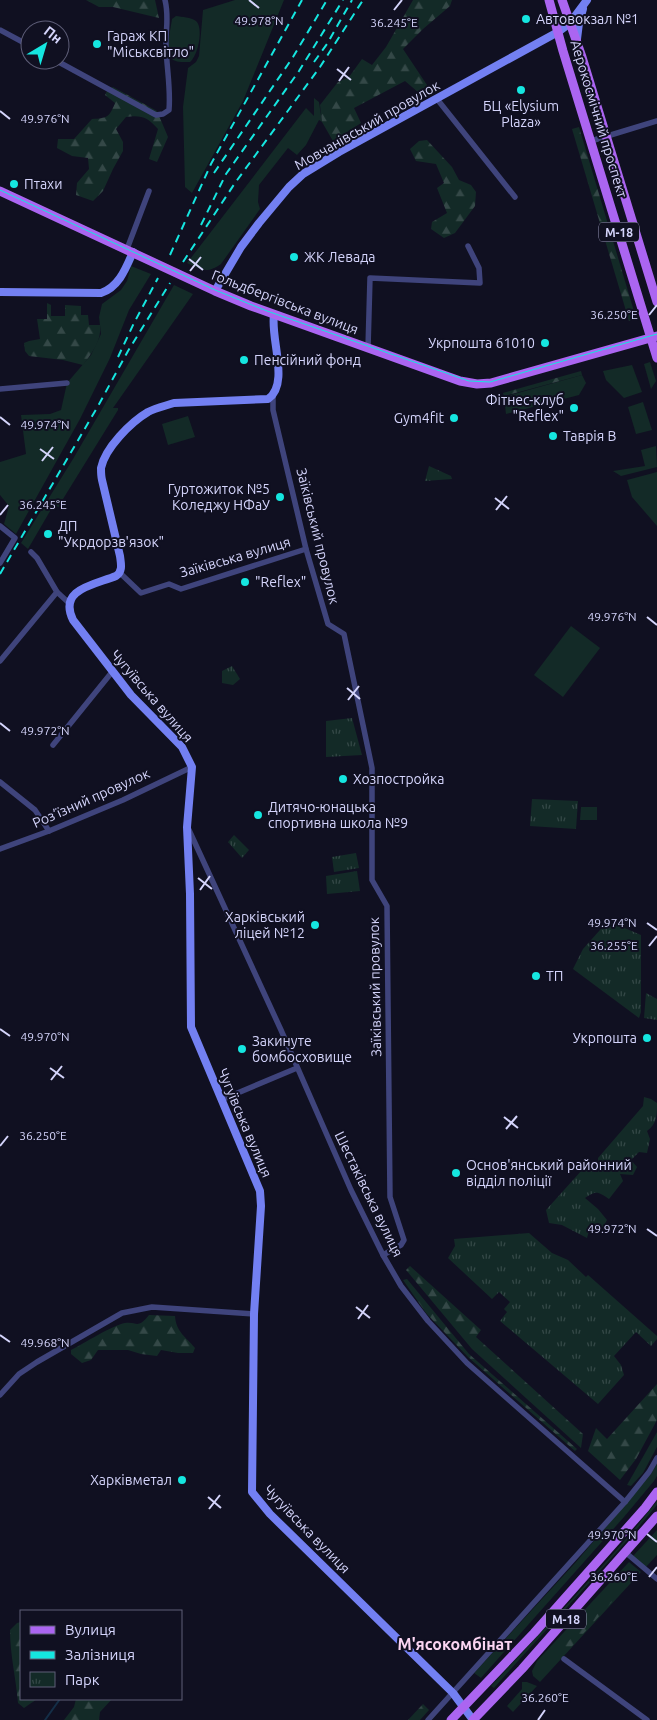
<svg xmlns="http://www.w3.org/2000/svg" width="657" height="1720" viewBox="0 0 657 1720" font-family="Ubuntu,sans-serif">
<defs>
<pattern id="forest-firs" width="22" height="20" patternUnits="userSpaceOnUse" patternTransform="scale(1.25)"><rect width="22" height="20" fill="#132a27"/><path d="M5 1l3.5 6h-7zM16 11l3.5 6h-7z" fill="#344847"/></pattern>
<pattern id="park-tufts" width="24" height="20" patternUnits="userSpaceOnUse" patternTransform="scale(1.25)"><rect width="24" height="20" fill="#132a27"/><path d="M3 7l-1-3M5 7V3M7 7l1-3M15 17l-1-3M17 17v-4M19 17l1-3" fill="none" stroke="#344847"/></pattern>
</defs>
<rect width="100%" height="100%" fill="#101021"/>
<g fill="#132a27">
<polygon points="235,0 284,0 243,101 192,193 185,187 183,107 188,68 196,62 199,56 203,10"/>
<path d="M176 16C182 17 191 17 196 21 204 28 198 56 190 62 185 62 175 63 171 58 165 52 171 27 172 19Z"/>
<path d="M314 98 319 102 322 122 319 120 306 145 297 155 288 148 259 185 258 202 260 209 221 264C207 274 202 270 187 263L306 108 314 116Z"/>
<polygon points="131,266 151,274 129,310 110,358 80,419 16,534 4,524 9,506 0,495 0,462 26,454 21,415 50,414 61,410 67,383 91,355 101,334 99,317 102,304 121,290 127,281"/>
<polygon points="174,285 193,294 113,408 118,408 118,410 63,499 67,508 53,506 28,549 21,543 73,459"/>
<polygon points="650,362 656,381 651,389 644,364"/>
<polygon points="632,365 642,392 624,398 606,380 603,371"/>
<polygon points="582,375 586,383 579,395 506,414 504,397"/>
<polygon points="643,402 652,430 636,434 628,407"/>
<polygon points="188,416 195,437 168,445 162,424"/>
<polygon points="656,446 657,467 621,476 613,471 645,466 641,450"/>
<polygon points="657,472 657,526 632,497 627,480"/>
<polygon points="571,626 600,648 563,697 534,675"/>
<polygon points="581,807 597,807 597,820 580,820"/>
<polygon points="657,1432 657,1447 643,1473 631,1486 627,1485"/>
<polygon points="657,1463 657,1476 654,1481 624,1517 481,1678 474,1673 576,1562 651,1474"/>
<path d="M657 1501V1505C605 1568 548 1627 494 1688L491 1686C547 1625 606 1566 657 1501Z"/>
<polygon points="657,1530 657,1555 646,1567 633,1556"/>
<polygon points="629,1562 641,1572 540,1682 533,1676 532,1671 537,1661"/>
<polygon points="522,1682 527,1682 537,1686 513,1712 507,1706 522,1689"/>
</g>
<g fill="url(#forest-firs)">
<polygon points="86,0 155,0 159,18 113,7 99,7"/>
<polygon points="413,0 452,0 450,6 423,29 403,49 433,94 425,98 405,81 354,108 361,123 333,141 322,122 320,105 338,82 349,77 362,59 372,65 386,47"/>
<path d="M113 87 157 111 168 137 157 162 149 159 158 129C147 117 142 115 126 117L116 129 123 142V151L113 169 103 191 93 201 76 195 77 183 89 169 88 158 72 156 57 148 58 139H74L92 119C107 118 109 118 115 103L105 95 108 89Z"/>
<polygon points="579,127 636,318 629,321 572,129"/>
<polygon points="427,140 452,167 459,180 471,185 476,192 475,206 455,233 444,238 431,229 432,222 447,213 437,188 444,183 436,164 416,161 410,149 419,141"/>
<path d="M47 303 51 305V316H65V305L81 306V315H88L89 325H100C102 340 92 353 83 365L63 360 29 356 25 351 24 343 29 341 40 339 37 319H47Z"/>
<polygon points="581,371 582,375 504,396 503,393"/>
<polygon points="410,1266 481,1330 476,1337 583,1434 581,1448 472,1349 406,1270"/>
<polygon points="407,1279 469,1354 577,1449 575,1451 468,1357 426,1313 403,1280"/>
<path d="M149 1315 175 1316C176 1332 186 1337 195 1348L193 1353H178L161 1350 157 1356 141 1354 128 1350H98L91 1360 82 1363 71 1354V1350C83 1344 113 1325 125 1323 137 1321 137 1330 149 1315Z"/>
<polygon points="657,1384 657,1420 636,1459 620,1480 588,1451 596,1428 607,1439"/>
<polygon points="632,1572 636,1575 565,1654 562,1648"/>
<path d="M21 1622V1699H37L24 1708 18 1703C16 1678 10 1655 10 1630L17 1623Z"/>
<polygon points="76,1699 112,1699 100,1712 99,1720 64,1720 74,1707"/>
<polygon points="423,1704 429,1710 420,1720 408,1720"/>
</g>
<g fill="url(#park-tufts)">
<polygon points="429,466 451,476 452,479 425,481"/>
<polygon points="232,666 240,679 233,685 222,683 222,671"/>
<polygon points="352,718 362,755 326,757 326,721"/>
<polygon points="532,799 578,801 576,829 530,826"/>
<polygon points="234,835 249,850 242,858 228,842"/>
<polygon points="356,853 359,868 334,872 332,857"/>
<polygon points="357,871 360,891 327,894 326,876"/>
<polygon points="608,921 641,935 641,1012 639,1018 573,969 583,949"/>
<polygon points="646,993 657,999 657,1020 644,1018"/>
<path d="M644 1097 651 1099 657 1103C657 1115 657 1124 647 1131L650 1139 647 1153 639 1152 631 1160 637 1167 633 1175 620 1174 623 1181 609 1199C598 1192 597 1190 585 1198L598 1209 607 1220 603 1227H590L587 1238 562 1225 549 1223 546 1210 582 1170 598 1172V1158L643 1106Z"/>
<polygon points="529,1233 552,1253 568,1260 586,1277 588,1275 657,1336 657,1339 651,1346 636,1332 614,1356 621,1365 624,1375 598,1404 500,1321 507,1312 504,1309 510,1302 499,1292 492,1299 448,1258 455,1246 454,1239"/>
</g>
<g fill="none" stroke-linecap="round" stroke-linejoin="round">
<polyline stroke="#142e47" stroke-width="2" points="45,1720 60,1699"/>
<g stroke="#3f447c" stroke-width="5.5">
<polyline points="0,30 30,46"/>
<path d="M55 60 156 115 163 114 169 110C171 87 166 65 166 43 166 27 169 16 165 0"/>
<polyline points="437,99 515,197"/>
<polyline points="591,141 657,121"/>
<polyline points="127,249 149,191"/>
<polyline points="368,348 370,278 480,283 479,268 468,246"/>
<polyline points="0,389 67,383"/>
<polyline points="273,396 273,410 306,549 328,624 344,634 372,768 372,880 387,906 390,1197 404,1240 401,1245 383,1255"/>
<polyline points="0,526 15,538 0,563"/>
<polyline points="31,552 37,558 57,592 69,603"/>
<polyline points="120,573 141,593 169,584 181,589 306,549"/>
<polyline points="0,661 57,592"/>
<polyline points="53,745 112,672"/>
<polyline points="0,782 35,810 49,831"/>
<polyline points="189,830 281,1030 351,1190 383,1255 401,1286 428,1321 467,1363 625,1502"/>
<polyline points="0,849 49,831 123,800 192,767"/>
<polyline points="221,1100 297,1068"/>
<polyline points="0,1395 19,1374 37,1362 122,1313 152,1307 254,1314"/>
<polyline points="625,1552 657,1579"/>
<polyline points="564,1659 647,1720"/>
<polyline points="428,1720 625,1502 649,1472 657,1458"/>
</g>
<g stroke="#7380f2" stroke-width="8">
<polyline points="577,39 579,23 583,9"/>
<polyline points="215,291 241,247 259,223 289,187 303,174 339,152 558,32 570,23 587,0"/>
<path d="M0 292 101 293C119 287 126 268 133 252"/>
<path d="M274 315C270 338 290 384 268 399L174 403C165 406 156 408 148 412 131 422 105 448 101 468 101 472 101 476 102 480L120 556C121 564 123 571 116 576 94 585 58 589 73 620L131 695 182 747 192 767 187 827 190 894 191 1027 260 1191 261 1206 254 1314 252 1492 270 1514 453 1693 473 1720"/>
</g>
<g stroke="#ab65f1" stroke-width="9">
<polyline points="549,0 563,51 657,358"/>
<polyline points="562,0 582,57 657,302"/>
<polyline points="0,191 215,291 251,306 460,381 477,384 491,383 657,336"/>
<polyline points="451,1720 534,1633 645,1508 657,1492"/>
<polyline points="473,1720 522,1669 657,1516"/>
</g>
<polyline stroke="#15e6e0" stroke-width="1" points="0,190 215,290 267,311 469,381 490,382 657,334"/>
<g stroke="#15e6e0" stroke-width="2" stroke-dasharray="8 6" stroke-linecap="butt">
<polyline points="314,62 327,44 352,0"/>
<polyline points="214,173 293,57 327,0"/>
<polyline points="201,225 226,174 299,71 343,0"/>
<polyline points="170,255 211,164 302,0"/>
<polyline points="183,262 235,183 320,67 363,0"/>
<polyline points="118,357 134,323 158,278"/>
<polyline points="0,574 98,406 128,351 170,283"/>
</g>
</g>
<path fill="none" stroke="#d4d4fb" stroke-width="2" d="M249 0 259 8M394 10 402 0M337 69 351 80M339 81 349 67M0 111 10 119M189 259 203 270M190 271 201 257M649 315 657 305M0 417 10 425M40 449 54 459M42 461 53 447M495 498 509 509M496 510 507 496M0 515 8 505M647 617 657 625M347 688 360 699M348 700 359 686M0 723 10 731M198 878 212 889M200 890 210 876M647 923 657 930M649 946 657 936M0 1029 10 1036M50 1068 64 1078M51 1080 62 1066M504 1117 518 1128M506 1129 517 1116M0 1146 8 1136M647 1229 657 1236M356 1307 370 1318M358 1319 368 1305M0 1335 10 1342M208 1497 221 1508M209 1509 220 1495M647 1534 657 1542M649 1577 657 1567M538 1720 545 1710"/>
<g fill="#15e6e0" stroke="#101021" stroke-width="2">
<circle cx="526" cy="19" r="5"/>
<circle cx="97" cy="44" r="5"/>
<circle cx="521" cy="90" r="5"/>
<circle cx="14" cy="184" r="5"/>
<circle cx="294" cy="257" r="5"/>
<circle cx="545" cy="343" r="5"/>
<circle cx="244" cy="360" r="5"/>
<circle cx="574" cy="408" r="5"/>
<circle cx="454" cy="418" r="5"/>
<circle cx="553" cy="436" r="5"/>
<circle cx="280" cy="497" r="5"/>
<circle cx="48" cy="534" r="5"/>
<circle cx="245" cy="582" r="5"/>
<circle cx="343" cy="779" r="5"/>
<circle cx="258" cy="815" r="5"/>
<circle cx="315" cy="925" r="5"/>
<circle cx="536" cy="976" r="5"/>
<circle cx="647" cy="1038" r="5"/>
<circle cx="242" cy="1049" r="5"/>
<circle cx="456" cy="1173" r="5"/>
<circle cx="182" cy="1480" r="5"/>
</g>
<g text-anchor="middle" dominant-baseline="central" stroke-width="4" stroke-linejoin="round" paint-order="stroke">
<g fill="#101021" stroke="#9999ba" stroke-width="1">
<rect x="599" y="222.5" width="40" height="19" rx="4"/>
<rect x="546" y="1609.5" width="40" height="19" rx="4"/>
</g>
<g font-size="12" font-weight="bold" fill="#d4d4fb">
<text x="619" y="232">М-18</text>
<text x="566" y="1619">М-18</text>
</g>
<g font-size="14" fill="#d4d4fb" stroke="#101021" text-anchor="start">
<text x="536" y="19">Автовокзал №1</text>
<text x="107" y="36">Гараж КП<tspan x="107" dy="16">"Міськсвітло"</tspan></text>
<text x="521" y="106" text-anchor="middle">БЦ «Elysium<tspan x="521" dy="16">Plaza»</tspan></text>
<text x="24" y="184">Птахи</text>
<text x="304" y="257">ЖК Левада</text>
<text x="535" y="343" text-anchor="end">Укрпошта 61010</text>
<text x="254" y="360">Пенсійний фонд</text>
<text x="564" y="400" text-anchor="end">Фітнес-клуб<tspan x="564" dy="16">"Reflex"</tspan></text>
<text x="444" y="418" text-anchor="end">Gym4fit</text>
<text x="563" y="436">Таврія В</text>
<text x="270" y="489" text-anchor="end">Гуртожиток №5<tspan x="270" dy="16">Коледжу НФаУ</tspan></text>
<text x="58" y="526">ДП<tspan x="58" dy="16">"Укрдорзв'язок"</tspan></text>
<text x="255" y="582">"Reflex"</text>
<text x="353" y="779">Хозпостройка</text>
<text x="268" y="807">Дитячо-юнацька<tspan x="268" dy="16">спортивна школа №9</tspan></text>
<text x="305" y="917" text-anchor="end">Харківський<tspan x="305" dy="16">ліцей №12</tspan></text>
<text x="546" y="976">ТП</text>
<text x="637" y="1038" text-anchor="end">Укрпошта</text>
<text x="252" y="1041">Закинуте<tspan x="252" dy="16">бомбосховище</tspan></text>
<text x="466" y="1165">Основ'янський районний<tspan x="466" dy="16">відділ поліції</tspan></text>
<text x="172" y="1480" text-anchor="end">Харківметал</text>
</g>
<g font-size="14" fill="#d4d4fb" stroke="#101021">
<text transform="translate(599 119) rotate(73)">Аерокосмічний проспект</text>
<text transform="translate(367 125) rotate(-30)">Мовчанівський провулок</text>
<text transform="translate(285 302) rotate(21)">Гольдбергівська вулиця</text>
<text transform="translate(318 536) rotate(76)">Заїківський провулок</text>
<text transform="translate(235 557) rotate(-16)">Заїківська вулиця</text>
<text transform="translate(152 696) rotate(49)">Чугуївська вулиця</text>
<text transform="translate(91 798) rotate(-24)">Роз’їзний провулок</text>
<text transform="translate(375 987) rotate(-91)">Заїківський провулок</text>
<text transform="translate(245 1123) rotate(67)">Чугуївська вулиця</text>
<text transform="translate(369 1194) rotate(64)">Шестаківська вулиця</text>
<text transform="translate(307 1529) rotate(46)">Чугуївська вулиця</text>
</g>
<g font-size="16" font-weight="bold" fill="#fbd5f2" stroke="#101021">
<text x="455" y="1644">М'ясокомбінат</text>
</g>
</g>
<g font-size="12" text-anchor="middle" fill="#d4d4fb" stroke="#101021" stroke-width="4" stroke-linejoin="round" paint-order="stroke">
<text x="259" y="25">49.978°N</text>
<text x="394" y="27">36.245°E</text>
<text x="45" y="123">49.976°N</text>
<text x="614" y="319">36.250°E</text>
<text x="45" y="429">49.974°N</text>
<text x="43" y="509">36.245°E</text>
<text x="612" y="621">49.976°N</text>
<text x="45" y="735">49.972°N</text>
<text x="612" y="927">49.974°N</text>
<text x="614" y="950">36.255°E</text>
<text x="45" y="1041">49.970°N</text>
<text x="43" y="1140">36.250°E</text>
<text x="612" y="1233">49.972°N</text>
<text x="45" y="1347">49.968°N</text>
<text x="612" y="1539">49.970°N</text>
<text x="614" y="1581">36.260°E</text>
<text x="545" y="1702">36.260°E</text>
</g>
<rect x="20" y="1610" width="162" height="90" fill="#101021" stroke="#5e5e78"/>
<rect x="30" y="1626" width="25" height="8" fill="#ab65f1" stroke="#5e5e78"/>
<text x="65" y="1635" font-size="15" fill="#d4d4fb">Вулиця</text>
<rect x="30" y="1651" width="25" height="8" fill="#15e6e0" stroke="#5e5e78"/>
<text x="65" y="1660" font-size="15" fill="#d4d4fb">Залізниця</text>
<rect x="30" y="1672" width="25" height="15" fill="url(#park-tufts)" stroke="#5e5e78"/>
<text x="65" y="1685" font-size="15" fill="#d4d4fb">Парк</text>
<g transform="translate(45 45) rotate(38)"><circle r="24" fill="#101021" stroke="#5e5e78"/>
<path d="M0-4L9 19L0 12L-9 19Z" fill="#15e6e0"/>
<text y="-8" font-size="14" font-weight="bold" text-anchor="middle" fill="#d4d4fb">Пн</text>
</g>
</svg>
